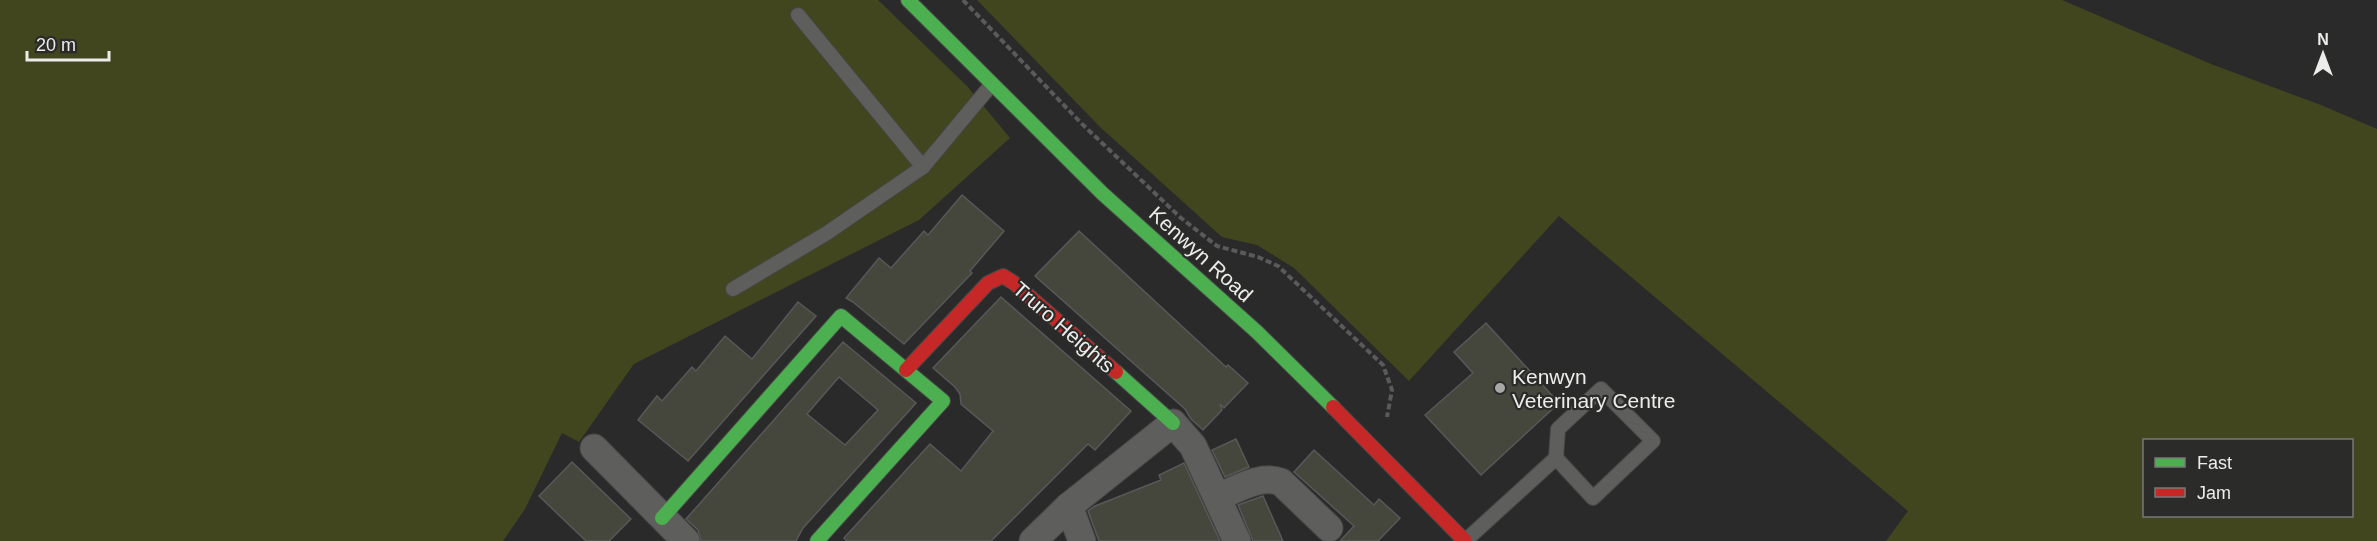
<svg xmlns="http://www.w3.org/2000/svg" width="2377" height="541" viewBox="0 0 2377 541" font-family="Helvetica,sans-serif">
<rect width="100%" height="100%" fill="#2a2a2a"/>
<g fill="#41461e" fill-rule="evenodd">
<polygon points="0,0 878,0 967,86 1010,138 919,220 634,364 579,442 562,433 525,509 503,541 0,541"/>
<path d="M977 0H2062L2211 64 2321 105 2377 129V541H1886L1908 511 1559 216 1409 381 1294 268 1257 245 1222 237 1100 127ZM2144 440H2352V516H2144Z"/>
</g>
<g fill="#46473c" stroke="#585858" stroke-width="1.5" fill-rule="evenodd">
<polygon points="962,195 1004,231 970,271 972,273 904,344 853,302 846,298 879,258 891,268 924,231 928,235"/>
<polygon points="1079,231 1226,367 1228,365 1248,383 1224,408 1220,404 1222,410 1203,430 1191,419 1185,409 1035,276"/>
<polygon points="1001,297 1131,411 1095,450 1088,444 991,541 847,541 844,538 930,444 961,471 993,431 961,404 960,394 955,387 933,368"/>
<polygon points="798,302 816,316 688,461 638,420 657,396 662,401 692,367 696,371 725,336 752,359"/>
<polygon points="1486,323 1559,403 1481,475 1425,415 1473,373 1454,352"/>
<path d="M843 342 916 403 803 528 796 541H701L698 530 686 519ZM839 377 878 410 845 445 807 414Z"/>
<polygon points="1236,439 1249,467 1225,477 1212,450"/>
<polygon points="1314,450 1374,505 1379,499 1400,518 1378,541 1340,541 1354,526 1294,472"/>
<polygon points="572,462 631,519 609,541 586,541 539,496"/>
<polygon points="1184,463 1220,541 1099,541 1088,511 1095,506 1161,480 1159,475"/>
<polygon points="1263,496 1283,541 1253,541 1238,505"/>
</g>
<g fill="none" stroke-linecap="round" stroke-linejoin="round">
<g stroke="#464746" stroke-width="16">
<g id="lane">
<polyline points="798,15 923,167"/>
<polyline points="733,289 827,233 923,167 992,84"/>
<polyline points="1465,541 1556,458 1558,429 1601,389 1653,441 1593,498 1556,458"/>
</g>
</g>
<g stroke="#464746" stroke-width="29">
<g id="street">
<polyline points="594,448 686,541"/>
<path d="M1218 497C1237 489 1261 474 1281 482L1329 528"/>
<polyline points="1069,506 1082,541"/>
<polyline points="1033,541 1069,506 1173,423 1193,446 1237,541"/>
</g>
</g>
<g stroke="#464746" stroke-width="16">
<g id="fast">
<polyline points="908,0 1103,194 1257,332 1333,407"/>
<polyline points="1116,372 1173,423"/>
<polyline points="662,518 841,316 943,401 817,541"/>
</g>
</g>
<g stroke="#464746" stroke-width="16">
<g id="jam">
<polyline points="906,370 988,283 1003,276 1014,283 1116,372"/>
<polyline points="1333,407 1465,541"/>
</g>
</g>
<polyline stroke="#5a5a5a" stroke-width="4" stroke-dasharray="6 3" stroke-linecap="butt" points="963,0 1081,123 1181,218 1217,246 1258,257 1278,266 1383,365 1392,390 1387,417"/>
<use href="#lane" stroke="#5e5e5d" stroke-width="14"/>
<use href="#street" stroke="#5e5e5d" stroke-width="27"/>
<use href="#fast" stroke="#4caf50" stroke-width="14"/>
<use href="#jam" stroke="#c62828" stroke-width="14"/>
</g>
<circle fill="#a8a9a7" stroke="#2b2b29" stroke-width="2" cx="1500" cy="388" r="6"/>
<g text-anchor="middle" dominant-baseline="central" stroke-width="4.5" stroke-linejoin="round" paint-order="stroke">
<g font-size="21" fill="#ecedeb" stroke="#2b2b29">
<text transform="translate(1201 254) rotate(42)">Kenwyn Road</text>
<text transform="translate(1064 327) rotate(41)">Truro Heights</text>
</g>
<g font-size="21" fill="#ecedeb" stroke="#2b2b29" text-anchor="start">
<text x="1512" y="376">Kenwyn<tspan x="1512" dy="24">Veterinary Centre</tspan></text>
</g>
</g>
<rect x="2143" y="439" width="210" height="78" fill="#2b2b29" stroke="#787977" stroke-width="1.5"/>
<rect x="2155" y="458" width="30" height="9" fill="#4caf50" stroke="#787977" stroke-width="1.5"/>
<text x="2197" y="469" font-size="18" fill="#ecedeb">Fast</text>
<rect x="2155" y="488" width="30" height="9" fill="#c62828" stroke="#787977" stroke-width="1.5"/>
<text x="2197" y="499" font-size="18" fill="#ecedeb">Jam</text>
<g transform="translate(2323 54)" stroke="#2b2b29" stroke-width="4.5" paint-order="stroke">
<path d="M0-4.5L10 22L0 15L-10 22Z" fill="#ecedeb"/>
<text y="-9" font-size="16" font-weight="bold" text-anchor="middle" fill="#ecedeb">N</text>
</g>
<path d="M27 51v9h82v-9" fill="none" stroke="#ecedeb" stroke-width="3"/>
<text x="36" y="51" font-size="18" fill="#ecedeb" stroke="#2b2b29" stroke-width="4.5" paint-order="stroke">20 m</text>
</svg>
